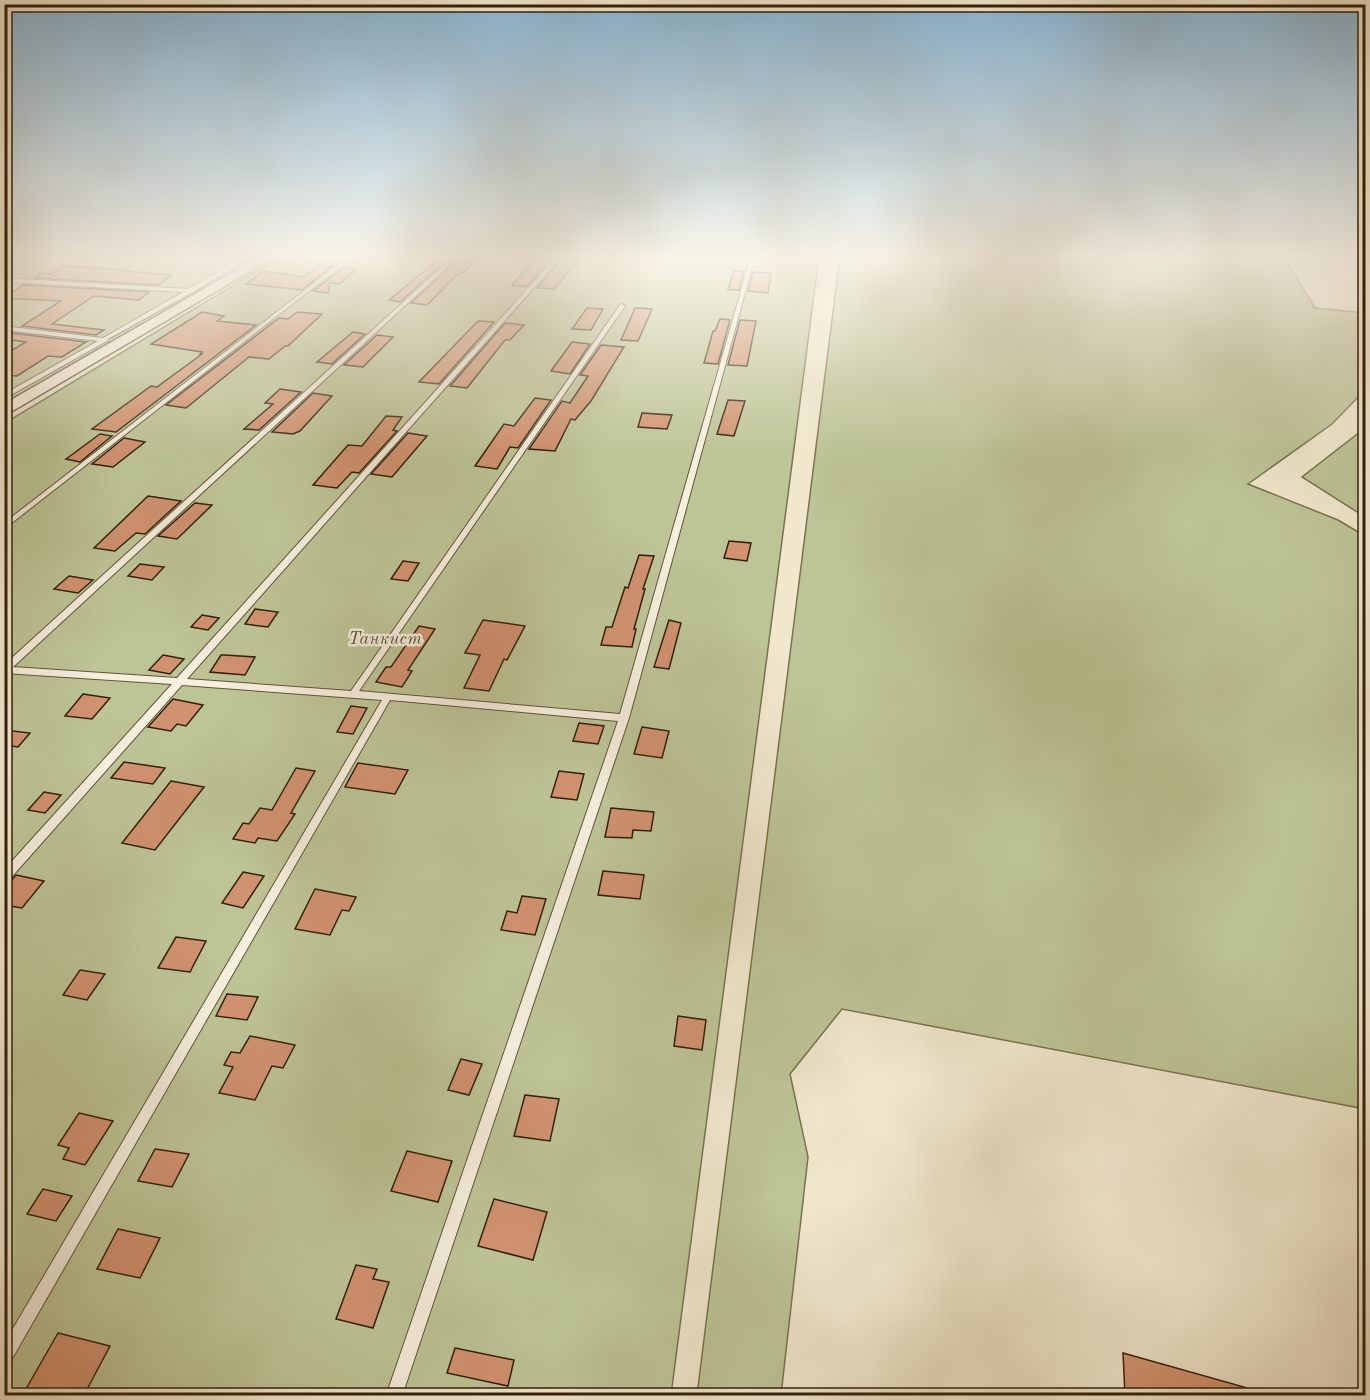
<svg xmlns="http://www.w3.org/2000/svg" width="1370" height="1400" viewBox="0 0 1370 1400" font-family="'Old Standard TT',serif">
<rect width="100%" height="100%" fill="#f0e7cc"/>
<filter id="stains"><feTurbulence type="fractalNoise" baseFrequency=".00333" numOctaves="4"/><feColorMatrix values="0 0 0 0 .2 0 0 0 0 .09 0 0 0 0 .02 0 0 0 .5 -.17"/></filter>
<radialGradient id="worn" r=".72"><stop offset=".6" stop-color="#630" stop-opacity="0"/><stop offset="1" stop-color="#630" stop-opacity=".3"/></radialGradient>
<g fill="#bdc496" stroke="#787250" stroke-width="1.5">
<polygon points="5,256 261,256 5,405"/>
<polygon points="282,256 819,256 671,1395 5,1396 5,423"/>
<polygon points="840,256 1287,256 1285,259 1315,308 1365,313 1365,390 1332,424 1248,484 1338,520 1365,536 1365,1109 842,1009 790,1074 808,1157 781,1395 697,1395"/>
<polygon points="1365,428 1365,517 1302,477"/>
</g>
<g fill="#d19270" stroke="#32200a" stroke-width="1.5">
<polygon points="538,256 554,256 526,287 512,285"/>
<polygon points="564,256 580,258 554,289 537,288"/>
<polygon points="442,257 449,258 400,302 389,300"/>
<polygon points="459,259 475,260 463,273 459,273 427,305 411,303"/>
<polygon points="319,265 332,266 302,290 246,284 264,271 304,277"/>
<polygon points="64,266 128,270 126,271 172,275 158,285 35,278 41,273 51,274"/>
<polygon points="343,268 357,269 339,284 330,283 328,293 313,291"/>
<polygon points="734,271 744,272 739,290 728,290"/>
<polygon points="753,272 771,273 768,293 748,291"/>
<polygon points="23,285 149,292 139,300 94,296 52,324 104,330 96,335 22,326 61,301 4,298"/>
<polygon points="587,308 603,309 591,330 572,329"/>
<polygon points="635,308 652,309 638,341 621,340"/>
<polygon points="202,312 224,316 217,321 256,325 116,432 92,429 151,386 157,387 202,354 200,354 202,352 151,344"/>
<polygon points="297,312 322,314 288,346 285,346 269,359 249,357 186,408 166,405 279,318 288,319"/>
<polygon points="720,319 730,320 718,364 704,363 713,331 715,331"/>
<polygon points="740,320 756,321 747,366 728,365"/>
<polygon points="478,321 494,322 439,384 419,382"/>
<polygon points="505,323 524,325 510,340 505,340 467,388 450,386"/>
<polygon points="353,332 365,334 332,364 317,362"/>
<polygon points="11,333 86,342 62,357 48,356 17,376 4,375 4,355 26,342 4,339"/>
<polygon points="377,335 393,337 363,367 344,365"/>
<polygon points="572,342 590,344 570,374 551,371"/>
<polygon points="601,345 624,347 591,401 575,420 571,419 555,451 529,449 562,401 570,403 588,376 580,375"/>
<polygon points="280,389 301,392 259,430 244,429 273,404 265,403"/>
<polygon points="313,393 332,396 300,431 293,434 272,432"/>
<polygon points="535,398 551,400 518,448 510,447 497,469 475,466 504,424 514,426"/>
<polygon points="728,400 745,401 734,436 717,434"/>
<polygon points="642,413 672,415 667,429 638,427"/>
<polygon points="386,416 402,417 393,430 397,431 359,473 352,472 337,488 313,485 348,445 362,446"/>
<polygon points="408,433 427,436 392,477 371,474"/>
<polygon points="100,434 112,436 80,462 66,459"/>
<polygon points="124,438 145,442 113,467 92,464"/>
<polygon points="148,496 181,501 145,534 136,533 115,551 94,548"/>
<polygon points="195,503 212,505 177,539 158,536"/>
<polygon points="729,541 751,543 747,561 724,558"/>
<polygon points="639,555 654,556 643,589 645,589 634,629 636,629 632,647 601,645 606,627 612,627 625,587 628,588"/>
<polygon points="403,561 419,563 408,581 391,579"/>
<polygon points="140,564 164,567 152,580 128,576"/>
<polygon points="69,576 93,580 78,593 54,589"/>
<polygon points="255,609 278,612 268,627 245,624"/>
<polygon points="202,615 219,618 208,630 191,627"/>
<polygon points="483,620 525,626 507,660 504,659 489,691 464,688 480,655 465,653"/>
<polygon points="669,620 681,623 669,669 654,667"/>
<polygon points="419,626 435,629 408,670 412,671 402,687 376,682 386,667 391,667"/>
<polygon points="163,655 184,659 170,674 149,670"/>
<polygon points="221,655 225,655 255,657 245,675 210,672"/>
<polygon points="83,694 110,698 92,719 65,716"/>
<polygon points="173,699 203,705 186,726 177,724 171,731 148,727"/>
<polygon points="351,706 367,708 353,734 337,732"/>
<polygon points="579,723 604,726 598,744 573,741"/>
<polygon points="642,727 669,731 662,758 634,754"/>
<polygon points="4,730 30,733 18,747 4,745"/>
<polygon points="124,762 165,768 153,784 111,778"/>
<polygon points="358,763 408,770 395,794 345,787"/>
<polygon points="296,768 315,771 291,813 295,814 277,841 258,838 255,843 233,839 243,823 249,824 260,808 272,810"/>
<polygon points="559,771 584,774 577,800 551,797"/>
<polygon points="171,781 204,787 155,850 122,843"/>
<polygon points="44,792 61,795 45,813 28,810"/>
<polygon points="611,808 654,812 651,831 633,830 632,838 605,837"/>
<polygon points="603,871 644,875 640,899 598,895"/>
<polygon points="243,872 264,876 243,908 222,903"/>
<polygon points="16,875 44,881 22,908 4,905 4,884 10,882"/>
<polygon points="315,889 356,897 349,911 342,910 330,935 295,929"/>
<polygon points="522,896 546,899 535,935 501,930 507,911 517,913"/>
<polygon points="176,937 206,941 190,972 158,968"/>
<polygon points="80,970 105,974 87,1000 63,995"/>
<polygon points="227,994 258,997 247,1020 216,1016"/>
<polygon points="678,1016 706,1020 702,1050 674,1046"/>
<polygon points="250,1036 295,1045 283,1068 272,1066 255,1100 219,1093 233,1067 224,1065 231,1052 240,1053"/>
<polygon points="461,1059 482,1064 469,1095 448,1090"/>
<polygon points="525,1095 559,1099 550,1141 514,1136"/>
<polygon points="79,1113 113,1121 85,1165 63,1159 69,1148 58,1145"/>
<polygon points="155,1149 189,1154 172,1187 138,1181"/>
<polygon points="407,1151 452,1161 438,1202 391,1191"/>
<polygon points="43,1189 72,1196 56,1221 27,1214"/>
<polygon points="494,1199 547,1212 533,1260 478,1246"/>
<polygon points="118,1229 160,1238 140,1278 97,1269"/>
<polygon points="356,1265 377,1269 373,1279 389,1282 373,1328 336,1319"/>
<polygon points="58,1333 110,1346 84,1395 50,1395 26,1389"/>
<polygon points="455,1348 514,1360 508,1386 447,1373"/>
<polygon points="1123,1353 1258,1391 1257,1395 1125,1395"/>
</g>
<g fill="none" stroke-linecap="round" stroke-linejoin="round">
<g stroke="#62523a" stroke-width="2">
<g id="service">
<polygon points="13,256 19,256 4,264 4,261"/>
<polygon points="246,256 252,256 193,292 108,339 108,341 105,342 4,399 4,394 98,341 4,330 4,326 103,338 183,292 4,282 4,278 188,289"/>
<polygon points="349,256 354,256 4,529 4,523"/>
<polygon points="454,256 459,256 13,667 177,678 557,256 562,256 187,679 351,691 620,305 622,304 625,306 359,691 620,714 751,256 755,256 629,718 402,1396 386,1396 618,721 390,700 9,1364 4,1366 4,1344 382,700 182,685 8,881 4,882 4,870 172,684 4,673 4,665"/>
</g>
</g>
<g stroke="#62523a" stroke-width="3">
<polygon id="tertiary" points="261,256 276,256 4,416 4,404"/>
</g>
<use href="#service" fill="#f5efde" fill-rule="evenodd"/>
<use href="#tertiary" fill="#f5efde" fill-rule="evenodd"/>
</g>
<linearGradient id="sky" x2="0" y2="1"><stop stop-color="#8ab8d8"/><stop offset="0.57" stop-color="#f8f4e8"/><stop offset="1" stop-color="#f8f4e8" stop-opacity="0"/></linearGradient>
<rect width="1370" height="452" fill="url(#sky)"/>
<g text-anchor="middle" dominant-baseline="central" stroke-width="5" stroke-linejoin="round" paint-order="stroke">
<g font-size="18" font-style="italic" fill="#5c5134" stroke="#f5efde">
<text x="385" y="639">Танкист</text>
</g>
</g>
<rect width="1370" height="1400" fill="none" stroke="#f0e7cc" stroke-width="24"/>
<rect x="6" y="6" width="1358" height="1388" fill="none" stroke="#32200a" stroke-width="3"/>
<rect x="12" y="12" width="1346" height="1376" fill="none" stroke="#32200a" stroke-width="1.5"/>
<rect width="100%" height="100%" filter="url(#stains)"/>
<rect width="100%" height="100%" fill="url(#worn)"/>
</svg>
